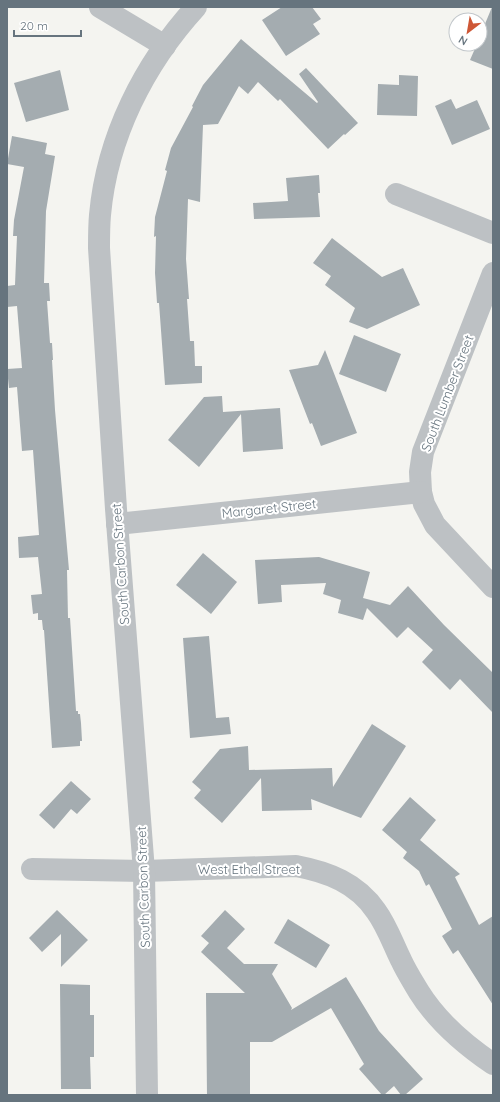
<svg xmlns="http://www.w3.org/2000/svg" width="500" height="1102" viewBox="0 0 500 1102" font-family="Quicksand,sans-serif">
<rect width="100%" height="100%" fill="#f4f4f0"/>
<g fill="#a4acb0">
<polygon points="282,7 312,7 321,19 313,24 320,34 286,56 262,20"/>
<polygon points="492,7 493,7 493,69 470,60 477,44 480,44 480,36"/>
<polygon points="241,39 317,103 318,102 299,74 306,68 358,123 345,135 344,134 328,149 280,99 278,101 258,82 248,94 239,86 218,124 203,125 200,202 188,199 186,259 189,299 187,299 190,341 194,341 195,366 202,366 202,383 165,385 159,303 157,303 155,273 156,236 154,237 155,217 167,171 165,170 171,148 193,107 192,106 203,85"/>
<polygon points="60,70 69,110 26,122 14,83"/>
<polygon points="399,75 418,76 417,116 377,115 378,84 399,85"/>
<polygon points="451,99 456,109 477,100 490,129 452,145 435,106"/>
<polygon points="12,136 47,143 45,154 55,156 46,211 44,283 49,283 50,301 47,301 50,343 52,343 53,360 52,360 55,410 69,570 67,570 68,618 70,618 76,711 78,711 78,714 80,714 81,723 82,741 80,741 80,746 52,748 44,630 43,630 42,620 38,620 38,613 33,614 31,595 42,594 38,557 19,558 18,537 39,535 33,450 22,451 17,387 9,388 7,369 22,368 17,306 7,307 7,286 15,285 17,236 13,236 14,220 24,167 7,164"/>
<polygon points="319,175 320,193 318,193 320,217 254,219 253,203 288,201 286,178"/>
<polygon points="332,238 382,277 403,268 420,305 367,329 349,322 355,308 325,285 331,276 313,263"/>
<polygon points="354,335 401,354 386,392 339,374"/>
<polygon points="325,350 357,433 321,446 312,423 310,424 289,370 318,365"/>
<polygon points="222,396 223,412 280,408 283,449 243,452 241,414 199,467 168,440 204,397"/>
<polygon points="203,553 237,582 211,614 176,585"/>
<polygon points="319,557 370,572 363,598 390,605 408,586 444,625 493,673 493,713 460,679 450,690 422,662 433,650 408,627 397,638 367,608 363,620 338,613 341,600 323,594 326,583 281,585 282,602 258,604 255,560"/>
<polygon points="209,636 216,718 229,717 231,734 190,738 183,638"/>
<polygon points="372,724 406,746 361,818 311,799 312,810 262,811 261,778 222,823 194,798 201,790 192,782 220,749 248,746 249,770 332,768 333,787"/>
<polygon points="71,781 91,799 77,814 71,809 54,829 39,815"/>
<polygon points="410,797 436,820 420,840 460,874 455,877 479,925 493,916 493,1005 458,950 453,954 442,936 452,929 429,884 426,886 419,871 403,858 407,852 382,830"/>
<polygon points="57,910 88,940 61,967 61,934 42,952 29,938"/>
<polygon points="225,910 245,929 227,948 244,964 278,964 272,974 292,1008 291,1010 346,977 379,1031 423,1079 405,1095 401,1095 394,1086 384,1095 382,1095 359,1069 364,1064 331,1008 272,1042 250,1042 250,1095 207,1095 206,993 245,993 201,952 209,943 201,936"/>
<polygon points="288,919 330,945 316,968 274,943"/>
<polygon points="60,984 90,985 90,1015 94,1015 94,1057 90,1057 91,1089 61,1089"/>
</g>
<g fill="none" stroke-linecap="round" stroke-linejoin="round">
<g stroke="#bdc1c4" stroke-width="22">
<polyline points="100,7 165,46"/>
<polyline points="396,194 493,233"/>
<polyline points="493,273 423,452 420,472 421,492 424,504 435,525 493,587"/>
<polyline points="117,524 421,492"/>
<path d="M32 869 144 871 296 866C328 872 357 883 376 911 387 926 393 944 401 960 406 971 413 982 419 992 437 1021 465 1045 493 1064"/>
<path d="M147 1095 144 871 116 509 99 248C99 237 99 226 100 215 107 137 144 64 196 7"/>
</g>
</g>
<g text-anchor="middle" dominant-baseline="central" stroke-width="4" stroke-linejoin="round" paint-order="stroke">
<g font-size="13" fill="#66747e" stroke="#fff">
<text transform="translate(447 393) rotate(-69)">South Lumber Street</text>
<text transform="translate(269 508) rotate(-6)">Margaret Street</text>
<text transform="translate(120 564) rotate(-94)">South Carbon Street</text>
<text x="249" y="869">West Ethel Street</text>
<text transform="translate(143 887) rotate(-92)">South Carbon Street</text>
</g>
</g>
<rect width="500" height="1102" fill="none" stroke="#66747e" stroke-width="16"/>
<g transform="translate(468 32) rotate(211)"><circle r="19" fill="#ffffff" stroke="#c2c7cb"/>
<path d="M0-3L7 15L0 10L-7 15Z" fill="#ce5736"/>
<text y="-6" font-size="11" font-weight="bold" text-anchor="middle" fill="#66747e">N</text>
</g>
<path d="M14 30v6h67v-6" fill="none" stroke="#66747e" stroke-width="2"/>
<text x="20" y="30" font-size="12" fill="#66747e" stroke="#ffffff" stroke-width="3" paint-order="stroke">20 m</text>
</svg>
